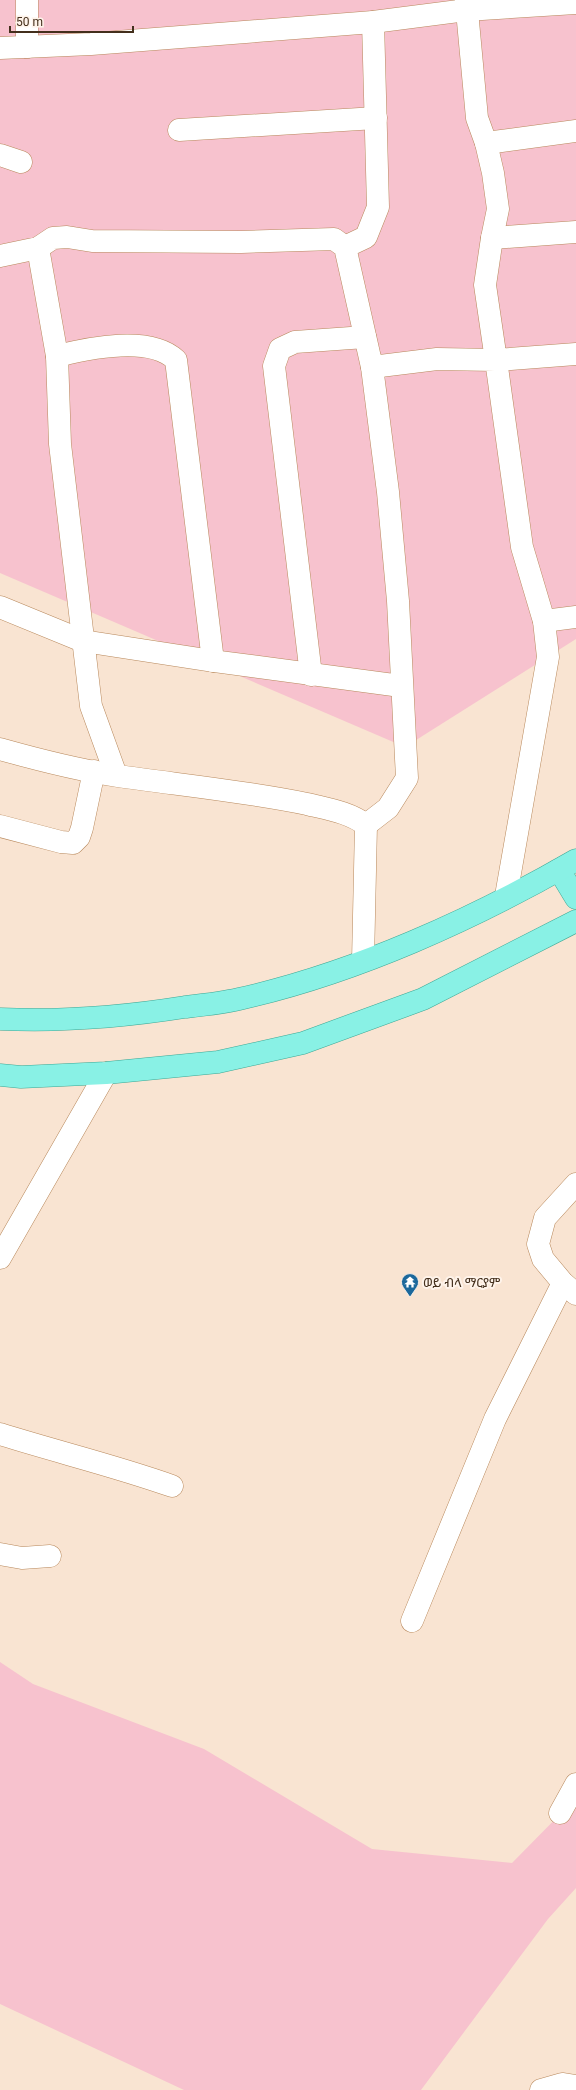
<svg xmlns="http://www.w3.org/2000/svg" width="576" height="2090" viewBox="0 0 576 2090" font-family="Roboto,'Noto Sans Ethiopic',sans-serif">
<rect width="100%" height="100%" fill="#f9e4d2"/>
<g fill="#f7c2ce">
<polygon points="0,0 576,0 576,639 405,747 0,573"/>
<polygon points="0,1662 33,1684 204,1749 372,1849 512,1863 576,1798 576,1888 548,1919 421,2090 184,2090 0,2004"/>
</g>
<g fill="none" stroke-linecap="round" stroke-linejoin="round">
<g stroke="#b8885b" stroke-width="23">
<g id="minor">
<polyline points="466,0 477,118 486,143 493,173 498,209 492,238 485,285 496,360 576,354"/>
<polyline points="27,47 27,0"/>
<polyline points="0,48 91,44 373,22 466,10 576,3"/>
<polyline points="179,130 376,118"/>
<polyline points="486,143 576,131"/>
<polyline points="0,155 21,162"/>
<polyline points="492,238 576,232"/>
<polyline points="345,247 366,237 378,207 373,22"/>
<polyline points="38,248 57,356 60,444 91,706 116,775"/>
<polyline points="0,256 38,248 53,238 67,237 92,241 241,242 334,239 345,247 372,367 437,359 496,360 522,547 544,621 548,657 506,896"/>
<path d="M57 356C89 348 150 335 176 360L213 661"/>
<polyline points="0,607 83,641 213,661 401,686"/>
<polyline points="544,621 576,617"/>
<polyline points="311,675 274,366 280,349 295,342 365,337"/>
<path d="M0 749C39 760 78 770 118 776 181 785 244 791 307 804 327 809 349 812 366 825"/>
<polyline points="366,825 388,808 407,778 398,601 388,492 372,367"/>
<polyline points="0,826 61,842 73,843 79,837 82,828 94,771"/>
<polyline points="363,961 366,825"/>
<polyline points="576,1184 545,1218 538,1244 543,1259 563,1283 576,1294"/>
<polyline points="0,1258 106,1073"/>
<path d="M0 1434C57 1452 116 1466 172 1486"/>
<polyline points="0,1554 22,1558 50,1556"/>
<polyline points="412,1621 495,1419 563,1283"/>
<polyline points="560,1813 576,1784"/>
<polyline points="541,2090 562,2084 576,2086"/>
</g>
</g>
<g stroke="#3ea794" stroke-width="23">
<g id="major">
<polyline points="559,870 576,898"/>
<path d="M0 1019C64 1022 122 1017 185 1007 203 1005 222 1003 239 999 355 973 474 919 576 860"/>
<polyline points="0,1075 21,1077 106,1073 218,1062 303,1043 423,999 576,921"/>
</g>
</g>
<use href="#minor" stroke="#fff" stroke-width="22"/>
<use href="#major" stroke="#89f1e5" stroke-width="22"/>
</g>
<defs>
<g id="temple-pin" transform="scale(0.9)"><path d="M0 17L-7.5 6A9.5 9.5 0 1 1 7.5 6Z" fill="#1c689b" stroke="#fef3ea"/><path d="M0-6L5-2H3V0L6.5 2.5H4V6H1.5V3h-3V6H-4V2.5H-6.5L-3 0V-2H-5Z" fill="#fff"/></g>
</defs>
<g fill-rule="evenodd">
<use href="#temple-pin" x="410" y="1282"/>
</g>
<g text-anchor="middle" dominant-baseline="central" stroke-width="4" stroke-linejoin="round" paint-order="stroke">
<g font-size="13" fill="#432f1c" stroke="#fef3ea" text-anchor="start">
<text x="423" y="1282">ወይ ብላ ማርያም</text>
</g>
</g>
<path d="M10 26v6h123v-6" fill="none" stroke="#432f1c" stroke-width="2"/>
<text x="16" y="26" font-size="12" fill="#432f1c" stroke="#fef3ea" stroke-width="3" paint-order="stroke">50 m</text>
</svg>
